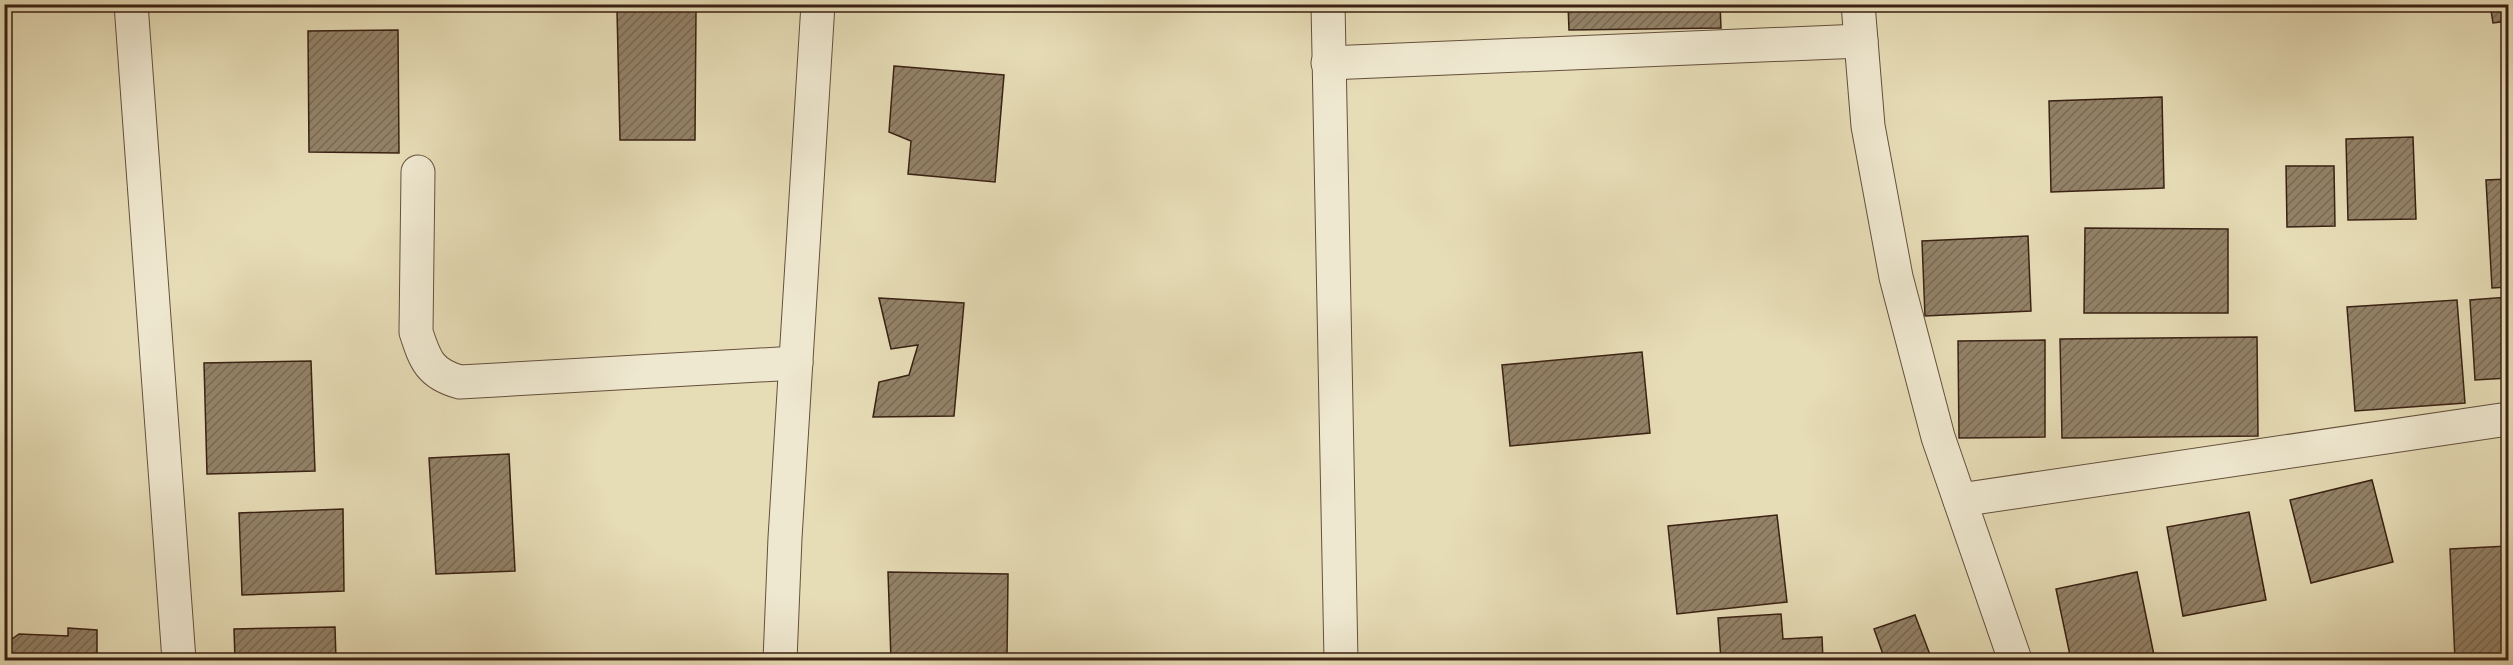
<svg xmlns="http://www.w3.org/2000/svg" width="2513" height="665" viewBox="0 0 2513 665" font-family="'Libre Caslon Text',serif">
<defs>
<pattern id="building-hatch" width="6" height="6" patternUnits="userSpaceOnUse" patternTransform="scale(1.5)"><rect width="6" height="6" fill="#938268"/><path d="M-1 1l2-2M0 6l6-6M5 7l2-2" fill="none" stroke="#796a54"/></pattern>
</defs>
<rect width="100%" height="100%" fill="#e6dcb6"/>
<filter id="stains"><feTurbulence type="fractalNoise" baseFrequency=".00333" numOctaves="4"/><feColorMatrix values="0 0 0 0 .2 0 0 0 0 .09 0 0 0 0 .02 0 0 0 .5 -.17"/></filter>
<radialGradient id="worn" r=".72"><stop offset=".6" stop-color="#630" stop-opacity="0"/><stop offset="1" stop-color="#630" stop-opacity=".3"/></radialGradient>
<g fill="url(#building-hatch)" stroke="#3a2113" stroke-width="1.5">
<polygon points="1338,4 1530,4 1530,9 1338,10"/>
<polygon points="1568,4 1720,4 1721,28 1569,30"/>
<polygon points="2490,4 2508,4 2508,21 2493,23"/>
<polygon points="617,10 696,10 695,140 620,140"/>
<polygon points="398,30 399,153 309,152 308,31"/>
<polygon points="894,66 1004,75 995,182 908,174 911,141 889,132"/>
<polygon points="2162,97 2164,188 2051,192 2049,101"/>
<polygon points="2413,137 2416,219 2348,220 2346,139"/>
<polygon points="2286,166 2334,166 2335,226 2287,227"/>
<polygon points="2508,179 2508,287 2492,288 2486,180"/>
<polygon points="2085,228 2228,229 2228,313 2084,313"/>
<polygon points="2028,236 2031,311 1925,316 1922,241"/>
<polygon points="2508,297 2508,378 2475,380 2470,300"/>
<polygon points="879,298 964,303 954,416 873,417 879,382 909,375 918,345 891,349"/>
<polygon points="2457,300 2465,403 2355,411 2347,307"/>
<polygon points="2257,337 2258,436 2062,438 2060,339"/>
<polygon points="2045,340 2045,437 1959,438 1958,341"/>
<polygon points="1642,352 1650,433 1510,446 1502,365"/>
<polygon points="311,361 315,471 207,474 204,363"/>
<polygon points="509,454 515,571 436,574 429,458"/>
<polygon points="2372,480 2393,562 2311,583 2290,500"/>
<polygon points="343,509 344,591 242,595 239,513"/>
<polygon points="2249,512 2266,600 2183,616 2167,527"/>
<polygon points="1777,515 1787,602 1677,614 1668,526"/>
<polygon points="2508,546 2508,660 2455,660 2450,549"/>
<polygon points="888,572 1008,574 1007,660 891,660"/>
<polygon points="2137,572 2155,660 2071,660 2056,589"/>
<polygon points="1781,614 1783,639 1822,637 1823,660 1721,660 1718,618"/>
<polygon points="1915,615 1932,660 1885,660 1874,629"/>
<polygon points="335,627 336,660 235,660 234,629"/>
<polygon points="68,628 97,630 97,660 10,660 8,645 12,639 19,634 68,636"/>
</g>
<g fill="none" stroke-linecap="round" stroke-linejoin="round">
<g stroke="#65503c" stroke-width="35">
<g id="minor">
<polyline points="131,4 179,660"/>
<polyline points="1328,4 1341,660"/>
<polyline points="1858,4 1868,126 1896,277 1938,437 2015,660"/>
<polyline points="1328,63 1861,41"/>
<path d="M418 172 416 332C425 360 430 374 460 382L796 363"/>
<polyline points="1960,500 2508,419"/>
<polyline points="780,660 785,538 818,4"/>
</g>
</g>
<use href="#minor" stroke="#efe8d0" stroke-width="33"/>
</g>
<rect width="2513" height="665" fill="none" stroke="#e6dcb6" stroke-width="24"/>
<rect x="6" y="6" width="2501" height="653" fill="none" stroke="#3a2113" stroke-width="3"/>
<rect x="12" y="12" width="2489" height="641" fill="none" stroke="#3a2113" stroke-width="1.5"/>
<rect width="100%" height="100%" filter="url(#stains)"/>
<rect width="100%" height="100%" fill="url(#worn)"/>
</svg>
